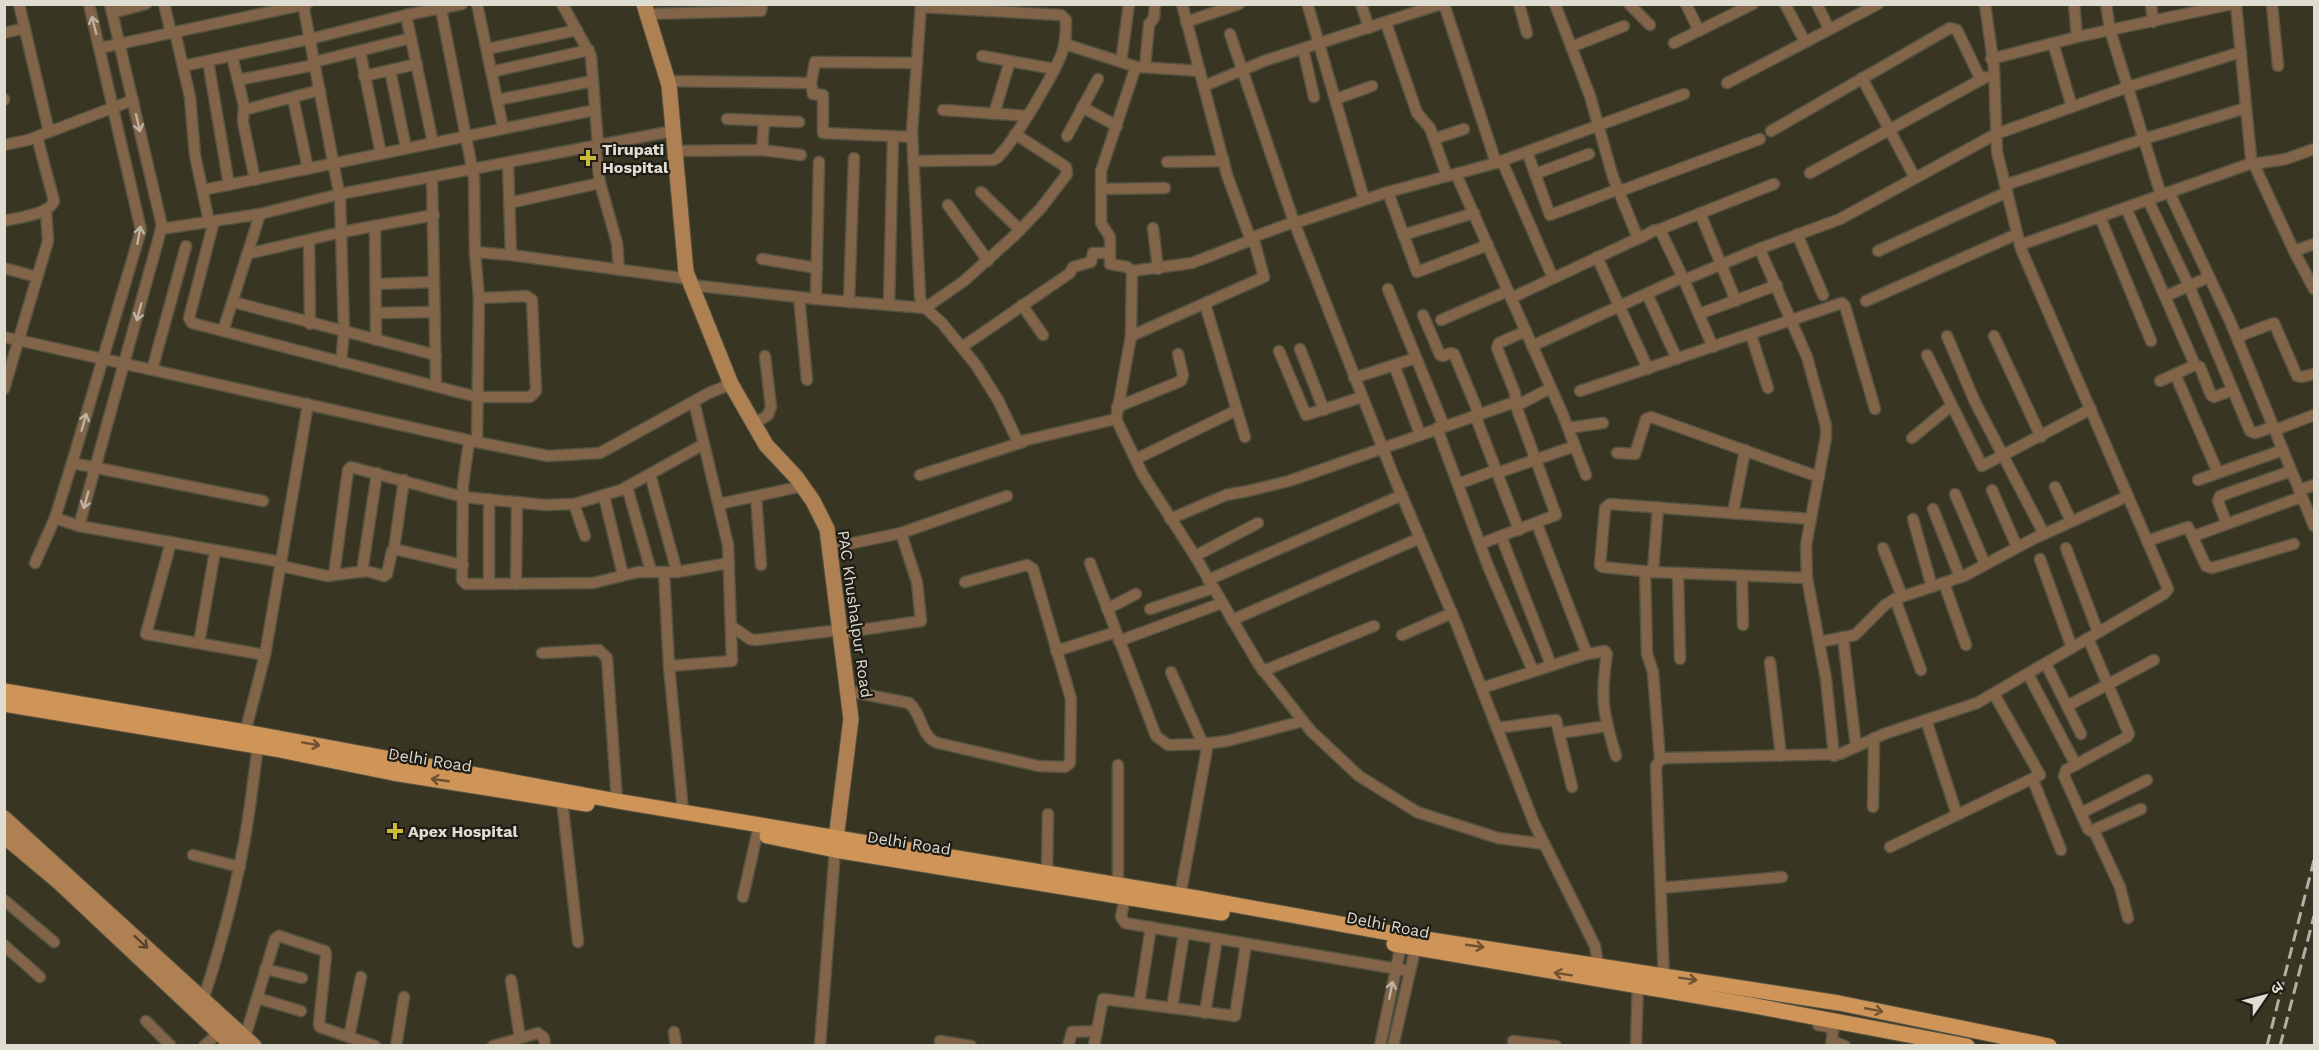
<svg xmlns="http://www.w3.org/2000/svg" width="2319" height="1050" viewBox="0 0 2319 1050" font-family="'Work Sans','Noto Sans Devanagari',sans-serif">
<rect width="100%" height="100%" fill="#383523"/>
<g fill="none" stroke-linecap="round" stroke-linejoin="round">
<g stroke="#565342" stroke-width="13">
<g id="street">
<polyline points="19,4 49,132"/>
<polyline points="164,4 171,33"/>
<polyline points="303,4 340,198 344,332 341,362"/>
<polyline points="440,4 474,178 475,252 479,298 477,442"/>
<polyline points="477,4 503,128"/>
<polyline points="562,4 591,56 598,146"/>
<polyline points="921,4 912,132 920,297 922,305 942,323 976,365 998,400 1018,442 1116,419"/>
<polyline points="1182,4 1227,175 1249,235 1253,237 1294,222 1394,477 1456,623 1534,823 1595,946 1599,970"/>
<polyline points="1361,4 1369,28"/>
<polyline points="1444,4 1496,163"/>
<polyline points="1519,4 1527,33"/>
<polyline points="1555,4 1590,96 1613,177 1637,236 1642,237 1655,230 1661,232 1684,280 1756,250 1840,219 1996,134 2128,87 2241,52"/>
<polyline points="1629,4 1650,25"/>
<polyline points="1686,4 1699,31"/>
<polyline points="1785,4 1805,42"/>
<polyline points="1817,4 1829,29"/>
<polyline points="2074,4 2077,37"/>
<polyline points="2106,4 2110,30 2161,195"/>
<polyline points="2151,4 2153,22"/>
<polyline points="2236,4 2251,158 2294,251 2314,289"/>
<polyline points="2272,4 2278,66"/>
<polyline points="1308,6 1364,199"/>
<polyline points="112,13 146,4"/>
<polyline points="647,14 758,11 761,11 762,4"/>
<polyline points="406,15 433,143"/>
<polyline points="1186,22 1239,4"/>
<polyline points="1386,23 1417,113 1430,128 1447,176"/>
<polyline points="175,32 190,97 195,155 209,222"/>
<polyline points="4,33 25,28"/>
<polyline points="1230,34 1294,222"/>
<polyline points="1674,43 1753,4"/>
<polyline points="2053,43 2072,107"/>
<polyline points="1065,44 1137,67"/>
<polyline points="1571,47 1624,26"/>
<polyline points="100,48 307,4"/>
<polyline points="487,49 577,30"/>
<polyline points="1303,49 1314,97"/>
<polyline points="360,51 381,154"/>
<polyline points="232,56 244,106 243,122 255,180"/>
<polyline points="982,56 1055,69"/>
<polyline points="1991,59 2077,37 2232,4"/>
<polyline points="208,61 229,185"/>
<polyline points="314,62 411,38"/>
<polyline points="1121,62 1129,4"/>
<polyline points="183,66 310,39 406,15 462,4"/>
<polyline points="1145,67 1149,24 1154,18 1155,4"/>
<polyline points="390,70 406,148"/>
<polyline points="1200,71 1140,67 1135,69 1101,171 1101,223 1110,237 1110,264 1127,267 1132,271 1131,336 1116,419 1143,475 1195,556 1259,665 1311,731 1359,776 1417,812 1498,838 1544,844"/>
<polyline points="491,72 589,50"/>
<polyline points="364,76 417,64"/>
<polyline points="1862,78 1915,178"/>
<polyline points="238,80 315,65"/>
<polyline points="668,81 811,83"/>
<polyline points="1727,83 1878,4"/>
<polyline points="1204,86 1264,61 1441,4"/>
<polyline points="293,98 308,169"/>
<polyline points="4,99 4,100"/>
<polyline points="1336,99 1372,86"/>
<polyline points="497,100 593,81"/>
<polyline points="1082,107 1117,126"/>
<polyline points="244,110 320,90"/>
<polyline points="943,110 1027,116"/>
<polyline points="994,114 1010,61"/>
<polyline points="727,119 799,122"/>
<polyline points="1771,131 1950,28 1957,30 1981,80"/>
<polyline points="1067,136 1098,79"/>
<polyline points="912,137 823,133 823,95 813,94 811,83 815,62 917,63"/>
<polyline points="1434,139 1464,129"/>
<polyline points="4,145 28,140 133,100"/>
<polyline points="595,146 600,183 617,243 619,270"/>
<polyline points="762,150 764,121"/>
<polyline points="675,151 762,150 801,155"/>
<polyline points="1527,152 1550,215 1619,189"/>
<path d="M913 161 993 160 997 158C1014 142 1053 76 1062 53 1066 43 1066 32 1066 20L1061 15 921 7"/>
<polyline points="1502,161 1553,278"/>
<polyline points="1167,162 1224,161"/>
<polyline points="508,163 511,255"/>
<polyline points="2253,164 2286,159 2314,149"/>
<polyline points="1810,173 1986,77"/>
<polyline points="1456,174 1563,415 1586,475"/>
<polyline points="1535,174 1589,154"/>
<polyline points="432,178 436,386"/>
<polyline points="2005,185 2144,139 2246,108"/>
<polyline points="1101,189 1165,188"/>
<polyline points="203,190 595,110"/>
<polyline points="1620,191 1760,139"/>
<polyline points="981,192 1020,230"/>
<polyline points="1388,192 1417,272 1488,245"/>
<polyline points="2169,192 2230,321 2314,526"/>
<polyline points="2148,200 2189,286 2250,431 2255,433 2273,427"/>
<polyline points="509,203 600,183"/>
<polyline points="948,205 988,261"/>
<polyline points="2126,208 2195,365 2200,367 2211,395 2214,397 2233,390"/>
<polyline points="1700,213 1736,301"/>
<polyline points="2100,217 2151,341"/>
<path d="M4 221C18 217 49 215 54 201L37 137"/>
<polyline points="214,221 189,318 192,323 477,397 530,397 536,391 532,300 526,296 479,298"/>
<polyline points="1295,223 1388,192 1496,163 1684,94"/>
<polyline points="375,226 376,340"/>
<polyline points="1153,228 1158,269"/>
<polyline points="161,229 260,214 340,194 673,131"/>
<polyline points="1658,230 1774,184"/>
<polyline points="1797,234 1823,295"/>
<polyline points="1403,235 1474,213"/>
<polyline points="309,241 310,324"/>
<polyline points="2020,245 2252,163"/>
<polyline points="1760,250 1807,357 1826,426 1826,437 1806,545 1807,578 1826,679 1834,756"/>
<polyline points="1878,251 2007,192"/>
<polyline points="2294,251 2314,244"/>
<polyline points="475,252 511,255 689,279"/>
<polyline points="247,254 342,232 434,215"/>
<polyline points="1597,257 1648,369"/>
<polyline points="762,259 817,268"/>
<polyline points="4,268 37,277"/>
<polyline points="1132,271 1192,263 1254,239"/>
<polyline points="1684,280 1713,347"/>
<polyline points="376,284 434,282"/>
<polyline points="691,285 816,299 925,308 964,281 1015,235 1041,208 1067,174 1066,167 1015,134"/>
<polyline points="1388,289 1444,426"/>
<polyline points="1647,294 1677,359"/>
<polyline points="2166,296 2209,277"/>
<polyline points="799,297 807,380"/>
<polyline points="1511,298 1639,238"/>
<polyline points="816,299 819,162"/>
<polyline points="1866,301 2017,234"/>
<polyline points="233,302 436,355"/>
<polyline points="849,302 854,158"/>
<polyline points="1205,304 1245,437"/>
<polyline points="889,305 893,136"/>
<polyline points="1022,305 1043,335"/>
<polyline points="376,313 435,312"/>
<polyline points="1699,314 1777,285"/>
<polyline points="1423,315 1440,355 1443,356 1451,353 1454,354 1479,414"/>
<polyline points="1441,320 1508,291"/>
<polyline points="223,331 260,214"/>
<polyline points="1751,335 1768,388"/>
<polyline points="1131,336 1264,277 1253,237"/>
<polyline points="1947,336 1975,402 2044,534"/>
<polyline points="1994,336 2041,437"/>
<polyline points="4,337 477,442 548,456 600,453 709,393 731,384"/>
<polyline points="2237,337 2274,323 2297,376 2302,377 2314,374"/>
<polyline points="1532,346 1681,278"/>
<polyline points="962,347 1070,273 1073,267 1091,262 1093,253 1110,253"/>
<polyline points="1300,349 1324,410"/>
<polyline points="1279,351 1306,415 1362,397"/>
<polyline points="1927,355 1982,466 2091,409"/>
<polyline points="1394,365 1420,434"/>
<polyline points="152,370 186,246"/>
<polyline points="2175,374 2218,473"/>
<polyline points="1354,378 1416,358"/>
<polyline points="2160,381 2195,365"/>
<polyline points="4,389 48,241 46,210"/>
<polyline points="1580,391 1842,303 1845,306 1875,409"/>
<polyline points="1516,406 1551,388"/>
<polyline points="1117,407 1181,381 1183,375 1178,354"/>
<polyline points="1475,415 1519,530"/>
<polyline points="754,424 768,415 771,407 765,356"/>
<polyline points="1437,428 1488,566 1533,671"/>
<polyline points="1568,428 1603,423"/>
<polyline points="2275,430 2314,415"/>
<polyline points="1912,438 1951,406"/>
<polyline points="469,441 463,485 462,580 466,584 593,583 638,572 677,572 729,563"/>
<polyline points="1617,453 1635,454 1646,419 1651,417 1819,477"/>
<polyline points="1136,459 1237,410"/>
<polyline points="72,463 263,501"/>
<polyline points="1497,473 1575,446"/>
<polyline points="650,474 677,572"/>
<polyline points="920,475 1023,442"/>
<polyline points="2198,480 2283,450"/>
<polyline points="1458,484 1496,470"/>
<polyline points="627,487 651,571"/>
<polyline points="2055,487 2071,521"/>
<polyline points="1992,490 2017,547"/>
<polyline points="2299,490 2314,485"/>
<polyline points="1955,494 1985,564"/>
<polyline points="604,496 623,575"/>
<polyline points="756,496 761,565"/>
<polyline points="574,504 585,536"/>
<polyline points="719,504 803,486"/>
<polyline points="1933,509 1960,577"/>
<polyline points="1733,513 1745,450"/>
<polyline points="55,518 79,526 282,562"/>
<polyline points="1170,519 1226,495 1248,491 1289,481 1515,402"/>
<polyline points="1913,519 1932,587"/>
<polyline points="1537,524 1587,654"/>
<polyline points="2227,524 2218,501 2220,496 2291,471"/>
<polyline points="79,526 162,226 110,4"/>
<polyline points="1501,536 1551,665"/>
<polyline points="2194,536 2301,497"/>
<polyline points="2147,541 2188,527 2206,566 2212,568 2294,544"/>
<polyline points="171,542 146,634 265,655"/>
<polyline points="1480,544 1556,515 1517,409 1515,393 1497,348 1499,343 1526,331"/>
<polyline points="829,548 901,533 1007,496"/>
<polyline points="1883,548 1902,596"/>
<polyline points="2066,548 2098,632"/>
<polyline points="394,549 404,480"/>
<polyline points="1195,556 1258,523"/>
<polyline points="2040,559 2072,648"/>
<polyline points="35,563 55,518 72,463 141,230 89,4"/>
<polyline points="1090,563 1156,736 1168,745 1203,744 1227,741 1303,721"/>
<polyline points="281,566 327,576 366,571 384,576 387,574 392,551 394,549 463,565"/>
<polyline points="362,572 377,473"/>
<polyline points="664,572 669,666 683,811"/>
<polyline points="1645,572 1647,654 1653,672 1660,760"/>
<polyline points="1653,572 1658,507"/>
<polyline points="1678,574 1680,659"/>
<polyline points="334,575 348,470 351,467 463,497 545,505 574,504 621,490 704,444"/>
<polyline points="1742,577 1743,625"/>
<polyline points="1807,578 1653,572 1602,567 1600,565 1605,508 1610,504 1811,519"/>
<polyline points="1208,580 1402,495"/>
<polyline points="1944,583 1966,645"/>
<polyline points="489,584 489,499"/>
<polyline points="516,584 517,502"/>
<polyline points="1895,599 1921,670"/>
<polyline points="1107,609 1136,594"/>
<polyline points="1150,609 1213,588"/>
<polyline points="1232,620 1420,538"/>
<polyline points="731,626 750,639 755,640 840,630"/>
<polyline points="840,633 921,621 917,582 901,533"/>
<polyline points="1402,635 1452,613"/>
<polyline points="1843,637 1856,747"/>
<polyline points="2088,638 2129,734 2127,737 2066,770 2064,776 2088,829 2091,831 2141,809"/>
<polyline points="1119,641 1222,603"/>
<polyline points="1819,642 1855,635 1885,605 1895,599 1964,576 2033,539 2128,496"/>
<polyline points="199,643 215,551"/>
<polyline points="1056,651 1116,632"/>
<polyline points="542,653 599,650 607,658 617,801"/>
<polyline points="1770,662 1781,756"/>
<polyline points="2046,664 2081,734"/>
<polyline points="669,666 732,661 728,545 694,402"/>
<polyline points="1263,671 1374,626"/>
<polyline points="1171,672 1203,744"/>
<polyline points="2028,674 2076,765"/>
<path d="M1482 688 1587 654 1605 651 1607 654C1600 699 1603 713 1616 756"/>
<path d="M848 691 909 703C922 713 921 738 938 743L1038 766 1065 767 1070 763 1071 699 1033 569 1027 565 965 582"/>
<polyline points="2067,706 2154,660"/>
<polyline points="1926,720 1957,815"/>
<polyline points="1497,728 1556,720 1572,787"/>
<polyline points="1560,733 1607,726"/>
<polyline points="244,737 265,655 308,404"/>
<polyline points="2033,780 2061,850"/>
<polyline points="562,800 578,942"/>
<polyline points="1873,807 1874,738"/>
<polyline points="2081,813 2147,780"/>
<polyline points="2094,831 2120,887 2128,918"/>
<polyline points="1890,847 2040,775 1994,694"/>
<polyline points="193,855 240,867"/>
<polyline points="1047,874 1048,814"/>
<polyline points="1118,885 1118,765"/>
<polyline points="1661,888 1782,877"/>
<polyline points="1180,896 1208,743"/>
<polyline points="743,897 757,834"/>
<polyline points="1125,897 1121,917 1125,923 1410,971"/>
<polyline points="4,900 54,942"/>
<polyline points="4,945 40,977"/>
<polyline points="265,969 302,978"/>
<polyline points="511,980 520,1038"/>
<polyline points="1664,982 1656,766 1660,760 1667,758 1840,754 1884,734 1977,703 2164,594 2168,589 2021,249 1997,152 1994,68 1985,4"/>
<polyline points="257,998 301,1011"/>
<path d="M202 1003C225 934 243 864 252 791 254 774 257 757 258 740"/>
<polyline points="1139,1003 1151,927"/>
<polyline points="1172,1008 1184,933"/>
<polyline points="1205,1013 1217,939"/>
<polyline points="146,1021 171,1046"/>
<polyline points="1818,1025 1828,1027 1833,1030 1831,1046"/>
<polyline points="674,1032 676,1046"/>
<polyline points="245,1037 275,939 279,936 325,951 326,955 319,1024 320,1027 375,1046"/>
<polyline points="349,1037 361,977"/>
<polyline points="940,1041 971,1046"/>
<polyline points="1513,1041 1556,1046"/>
<polyline points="1832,1041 1845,1046"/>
<polyline points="204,1046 224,1028"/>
<polyline points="396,1046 404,997"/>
<polyline points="493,1046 538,1033 544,1038 545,1046"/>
<polyline points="820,1046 835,850"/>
<polyline points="1068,1046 1072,1032 1097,1031"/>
<polyline points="1094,1046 1103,999 1235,1016 1246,944"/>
<polyline points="1380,1046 1402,940"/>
<polyline points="1393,1046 1417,941"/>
<polyline points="1636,1046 1638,980"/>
</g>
</g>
<g stroke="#565342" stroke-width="17">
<g id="secondary">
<polyline points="644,4 669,85 686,272 731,384 766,445 796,477 813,501 827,529 851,719 836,839"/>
<polyline points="4,818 254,1046"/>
<polyline points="4,836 60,883 233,1046"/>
</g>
</g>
<g stroke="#565342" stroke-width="17">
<g id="primary">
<polyline points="4,691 245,732 617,801 1197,898 1412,937 1839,1003 2049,1046"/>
<polyline points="4,704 275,749 393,773 587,804"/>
<polyline points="767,836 835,850 1222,913"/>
<polyline points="1394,944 1750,1005 1967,1046"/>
</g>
</g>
<use href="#street" stroke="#826549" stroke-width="10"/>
<use href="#secondary" stroke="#ae8052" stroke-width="15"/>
<use href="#primary" stroke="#cf9458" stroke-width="15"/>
<g stroke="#b3b1a4" stroke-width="3" stroke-dasharray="12 6" stroke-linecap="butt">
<polyline points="2267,1046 2314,860"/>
<polyline points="2280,1046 2314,916"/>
</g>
</g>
<defs><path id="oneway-shaft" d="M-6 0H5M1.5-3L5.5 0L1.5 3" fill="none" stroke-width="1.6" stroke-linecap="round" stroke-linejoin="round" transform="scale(1.5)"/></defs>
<g stroke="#beb3a2">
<use href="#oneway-shaft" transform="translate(94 25) rotate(-104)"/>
<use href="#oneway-shaft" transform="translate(138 123) rotate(77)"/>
<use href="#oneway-shaft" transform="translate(139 235) rotate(-80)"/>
<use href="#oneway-shaft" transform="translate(139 312) rotate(105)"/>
<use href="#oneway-shaft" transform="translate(84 422) rotate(-74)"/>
<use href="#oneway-shaft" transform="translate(86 500) rotate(106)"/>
<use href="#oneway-shaft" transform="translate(1391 990) rotate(-79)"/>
</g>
<g stroke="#6e5233">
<use href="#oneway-shaft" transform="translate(311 744) rotate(10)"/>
<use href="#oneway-shaft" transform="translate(440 780) rotate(-172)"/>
<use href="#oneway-shaft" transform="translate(1475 946) rotate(8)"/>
<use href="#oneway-shaft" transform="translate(1563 974) rotate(-171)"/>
<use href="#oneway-shaft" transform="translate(1688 979) rotate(9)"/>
<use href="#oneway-shaft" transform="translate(1874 1010) rotate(11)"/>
</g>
<use stroke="#58442d" href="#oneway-shaft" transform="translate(141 942) rotate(42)"/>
<g fill="#c9ba3a" stroke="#1e1c14" stroke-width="2">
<path d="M585 149h6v6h6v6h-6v6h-6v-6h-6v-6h6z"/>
<path d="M392 822h6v6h6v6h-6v6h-6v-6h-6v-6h6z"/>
</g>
<g text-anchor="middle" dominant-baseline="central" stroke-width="4.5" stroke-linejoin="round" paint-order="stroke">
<g font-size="16" font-weight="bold" fill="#dfddd2" stroke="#1e1c14" text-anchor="start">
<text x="602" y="149">Tirupati<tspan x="602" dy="18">Hospital</tspan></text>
<text x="408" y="831">Apex Hospital</text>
</g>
<g font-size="16" fill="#dfddd2" stroke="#1e1c14">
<text transform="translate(855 614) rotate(82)">PAC Khushalpur Road</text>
<text transform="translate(430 760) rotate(9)">Delhi Road</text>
<text transform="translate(909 843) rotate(9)">Delhi Road</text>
<text transform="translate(1388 925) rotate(11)">Delhi Road</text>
</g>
</g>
<rect width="2319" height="1050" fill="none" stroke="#dfddd2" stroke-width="12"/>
<g transform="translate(2265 996) rotate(55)" stroke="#1e1c14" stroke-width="4.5" paint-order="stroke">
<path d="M0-4.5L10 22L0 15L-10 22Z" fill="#dfddd2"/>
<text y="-9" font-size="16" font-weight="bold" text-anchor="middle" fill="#dfddd2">उ</text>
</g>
</svg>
